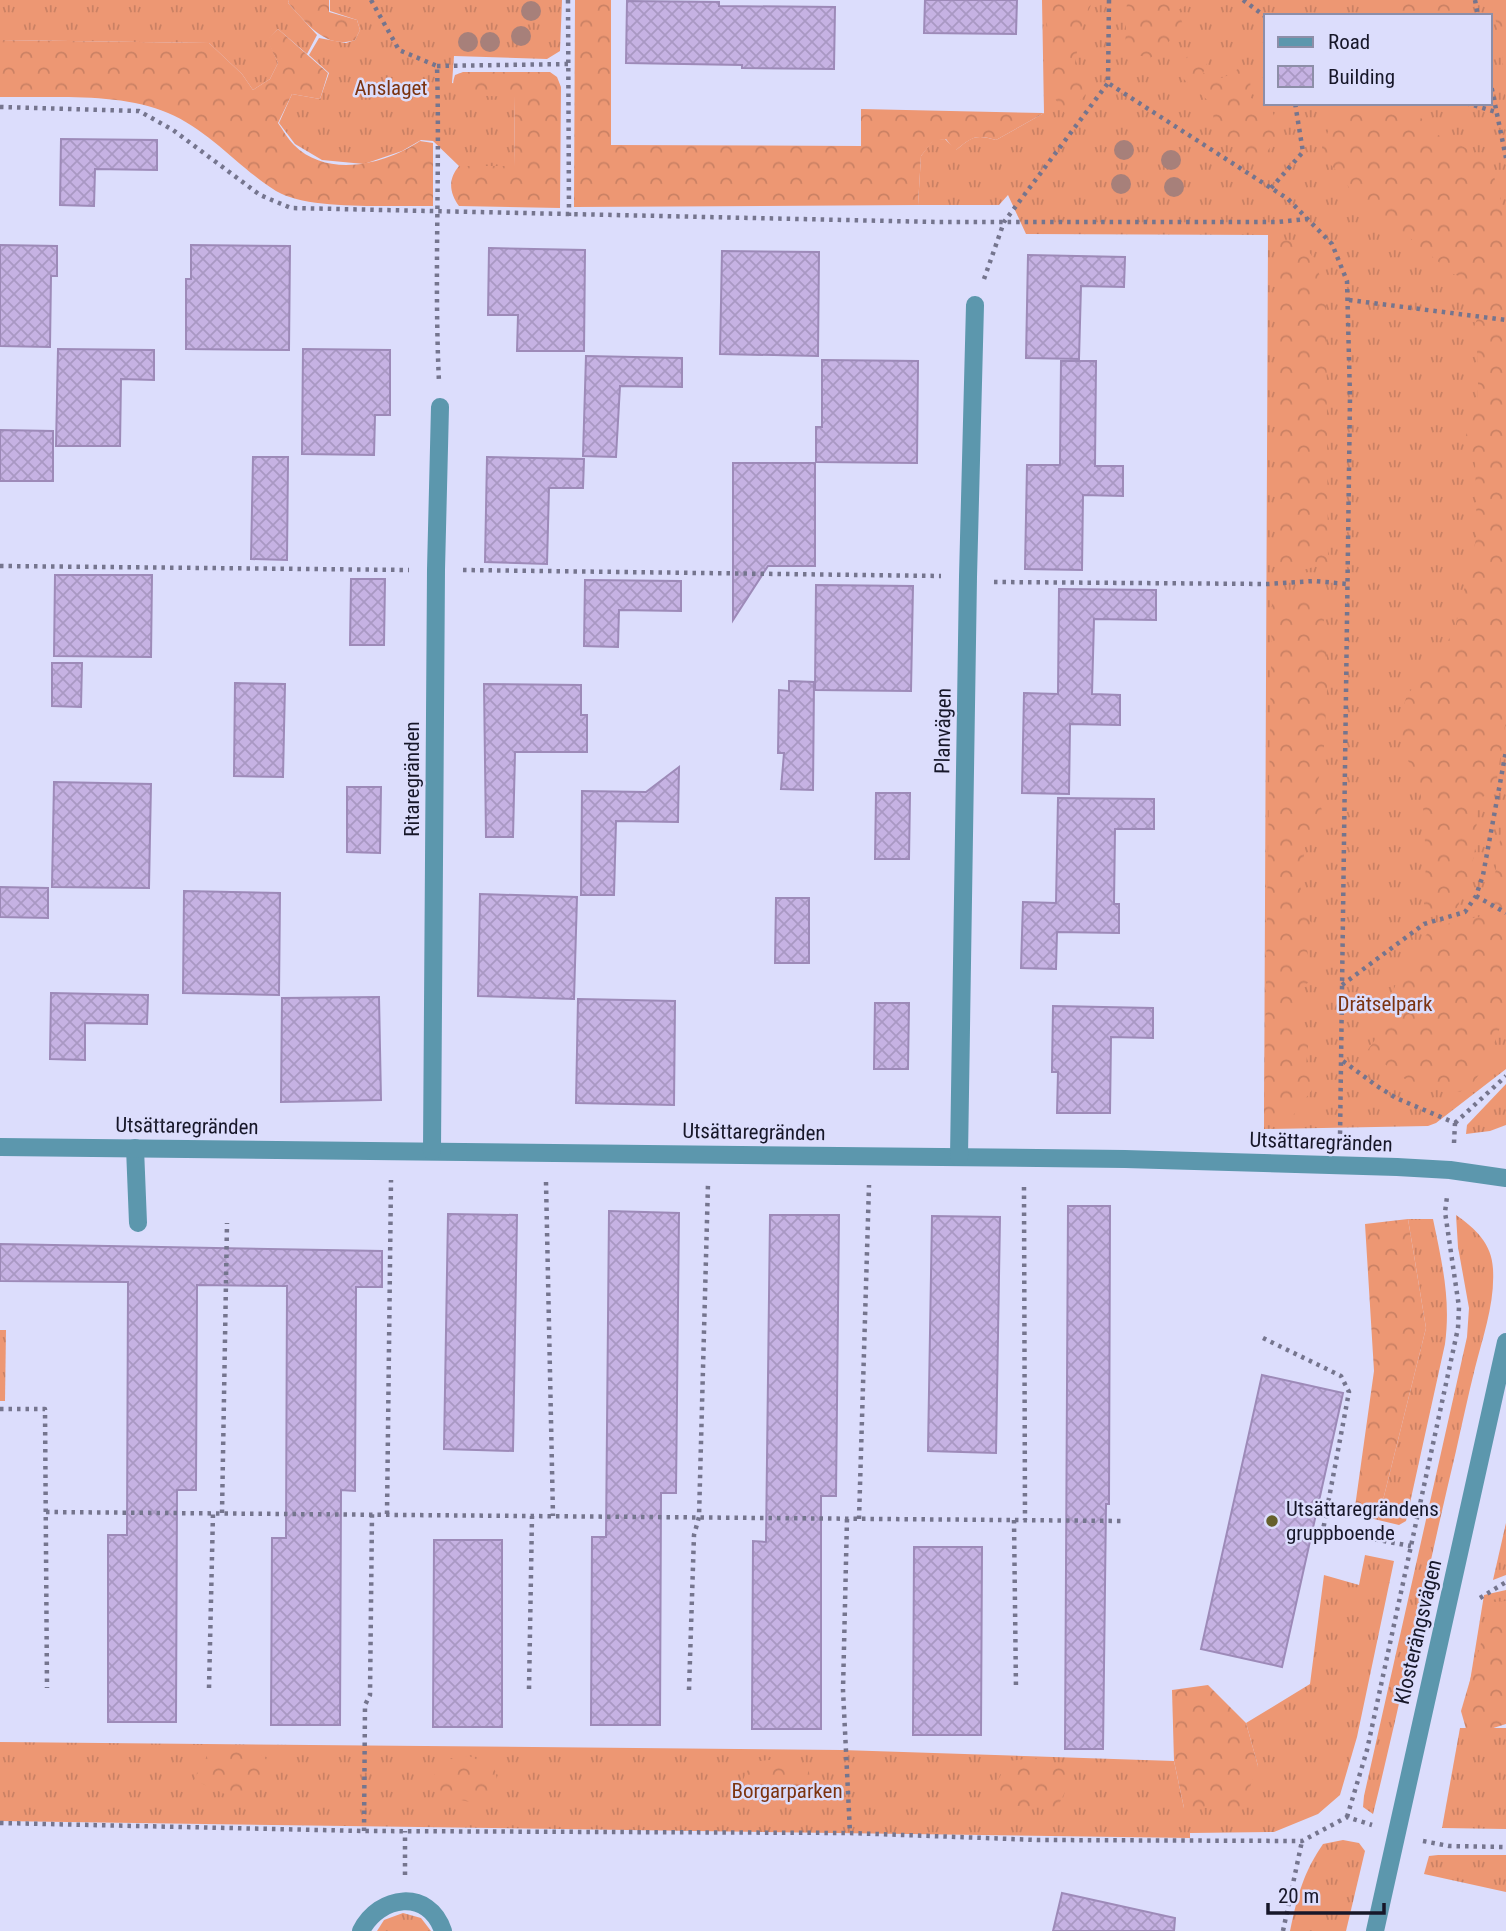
<svg xmlns="http://www.w3.org/2000/svg" width="1506" height="1931" viewBox="0 0 1506 1931" font-family="'Roboto Condensed',sans-serif">
<defs>
<pattern id="grass-tufts" width="24" height="20" patternUnits="userSpaceOnUse" patternTransform="scale(1.75)"><rect width="24" height="20" fill="#ed9773"/><path d="M3 7l-1-3M5 7V3M7 7l1-3M15 17l-1-3M17 17v-4M19 17l1-3" fill="none" stroke="#ca8164"/></pattern>
<pattern id="forest-crowns" width="20" height="18" patternUnits="userSpaceOnUse" patternTransform="scale(1.75)"><rect width="20" height="18" fill="#ed9773"/><path d="M2 6a3 3 0 1 1 6 0M12 15a3 3 0 1 1 6 0" fill="none" stroke="#ca8164"/></pattern>
<pattern id="building-cross-hatch" width="8" height="8" patternUnits="userSpaceOnUse" patternTransform="scale(1.75)"><rect width="8" height="8" fill="#c6b2e3"/><path d="M0 0l8 8M0 8l8-8" fill="none" stroke="#a998c3"/></pattern>
</defs>
<rect width="100%" height="100%" fill="#dcddfc"/>
<g fill="url(#grass-tufts)" fill-rule="evenodd">
<polygon points="0,0 289,0 288,3 317,35 307,54 278,29 268,40 278,63 270,79 253,90 242,74 209,43 0,40"/>
<polygon points="330,0 562,0 560,51 547,59 454,56 452,83 515,96 514,167 459,166 433,141 421,140 402,151 364,164 322,160 295,144 279,123 292,94 320,99 329,73 309,55 319,38 346,43 355,40 360,30 357,20 330,11"/>
<path d="M1042 0H1506V1069L1436 1123 1428 1126 1264 1129 1268 235 1026 234 1008 195 999 205H918L921 156 933 140 945 139 956 150C972 137 975 134 996 140L1044 113ZM1266 16H1490V103H1266Z"/>
<polygon points="1506,1084 1506,1125 1490,1131 1466,1134 1467,1125"/>
<path d="M1456 1215C1475 1228 1492 1244 1493 1269 1495 1303 1483 1336 1475 1368 1468 1396 1462 1424 1456 1451 1427 1572 1403 1693 1373 1814L1363 1807 1364 1796 1467 1337 1469 1308 1458 1247Z"/>
<path d="M1408 1219H1433C1442 1263 1451 1299 1445 1344L1406 1521 1399 1525 1378 1520 1426 1328Z"/>
<polygon points="0,1330 6,1330 5,1401 0,1401"/>
<polygon points="1506,1523 1506,1575 1493,1580"/>
<polygon points="1365,1555 1394,1561 1357,1737 1340,1795 1318,1814 1274,1832 1190,1833 1190,1838 0,1821 0,1742 842,1750 1174,1761 1184,1808 1258,1766 1246,1723 1310,1684 1324,1575 1359,1585"/>
<polygon points="1506,1590 1506,1717 1465,1712 1484,1595"/>
<polygon points="1460,1728 1506,1728 1506,1829 1442,1828"/>
<path d="M1343 1840 1359 1843 1365 1851 1346 1931H1290C1297 1897 1303 1873 1323 1844Z"/>
<polygon points="1438,1855 1506,1855 1506,1892 1424,1874 1429,1856"/>
<polygon points="403,1913 421,1918 431,1931 377,1931 384,1920"/>
</g>
<g fill="url(#forest-crowns)">
<path d="M289 0H329V12L357 20 360 30 355 40C325 50 306 22 288 3Z"/>
<path d="M575 0H611V145L861 146V109L1044 113 996 140C975 134 972 137 955 151L946 139 933 141 921 156 918 205 574 207Z"/>
<polygon points="1045,0 1093,0 1081,29 1075,63 1085,95 1066,115 1050,91"/>
<polygon points="1127,0 1186,0 1187,5 1178,10 1183,25 1161,51 1150,58 1125,52"/>
<polygon points="1387,0 1465,0 1468,14 1386,16 1384,5"/>
<polygon points="1489,0 1506,0 1506,104 1501,37"/>
<path d="M278 29 328 73 320 99 292 94 278 123C283 130 288 139 294 145 328 179 386 164 420 141L433 143V206C393 205 309 211 276 191 239 168 209 130 168 113 120 92 52 98 0 97V40L209 43 242 74 253 90 270 79 278 63 267 40Z"/>
<polygon points="1191,49 1210,56 1203,73 1223,78 1238,69 1250,77 1251,98 1270,106 1284,140 1271,146 1262,159 1232,147 1214,134 1213,105 1178,74"/>
<path d="M463 72H550L557 77 561 87 560 208 459 206C449 192 448 179 459 166H514L515 97 460 95C452 90 452 84 455 75Z"/>
<polygon points="1327,103 1406,103 1438,135 1464,147 1491,166 1506,218 1506,719 1496,786 1478,801 1475,849 1470,876 1457,908 1442,913 1429,911 1424,904 1426,862 1423,805 1417,779 1402,748 1402,711 1407,695 1443,650 1455,628 1477,535 1475,459 1465,438 1478,405 1478,360 1474,326 1480,313 1465,278 1453,274 1399,229 1361,203 1334,168 1322,156 1322,147 1329,129"/>
<polygon points="1275,238 1303,243 1312,256 1326,291 1328,563 1303,570 1279,572"/>
<polygon points="1272,596 1322,598 1328,671 1323,763 1315,791 1326,821 1306,839 1300,886 1308,917 1314,928 1305,937 1312,979 1302,988 1294,1017 1309,1037 1306,1065 1317,1083 1292,1117 1264,1114"/>
<polygon points="1506,799 1506,1011 1487,1063 1473,1083 1460,1092 1445,1092 1405,1079 1367,1051 1387,1023 1392,993 1401,973 1414,959 1422,940 1431,929 1464,919 1479,917 1491,902"/>
<polygon points="1408,1219 1426,1328 1378,1520 1354,1514 1374,1371 1365,1224"/>
<polygon points="1506,1601 1506,1724 1468,1736 1461,1711 1493,1602"/>
<polygon points="1208,1685 1246,1723 1258,1766 1242,1808 1184,1808 1174,1761 1172,1690"/>
<polygon points="236,1749 265,1756 270,1775 240,1801 194,1780 209,1752"/>
<polygon points="469,1756 494,1766 499,1788 474,1803 448,1797 428,1787 443,1759"/>
<polygon points="1035,1758 1063,1765 1069,1784 1057,1808 1017,1806 993,1790 1008,1761"/>
<polygon points="778,1759 807,1766 813,1785 782,1796 757,1801 737,1791 752,1762"/>
</g>
<g fill="url(#building-cross-hatch)" stroke="#9d8ab8" stroke-width="2">
<polygon points="925,0 1017,0 1016,34 924,33"/>
<polygon points="627,1 719,2 719,6 835,7 834,69 742,68 742,65 626,63"/>
<polygon points="61,139 157,140 157,170 95,169 94,206 60,205"/>
<polygon points="0,245 57,246 57,276 51,276 50,347 0,346"/>
<polygon points="191,245 290,246 289,350 186,349 186,279 191,279"/>
<polygon points="489,248 585,250 584,351 517,351 518,315 488,315"/>
<polygon points="722,251 819,252 818,356 720,354"/>
<polygon points="1028,255 1125,257 1124,287 1081,286 1079,359 1026,358"/>
<polygon points="58,349 154,350 154,380 121,379 120,446 56,446"/>
<polygon points="303,349 390,350 390,415 375,415 374,455 302,454"/>
<polygon points="586,356 682,358 682,387 620,386 616,457 583,456"/>
<polygon points="822,360 918,361 917,463 816,462 816,427 822,427"/>
<polygon points="1061,361 1096,361 1095,466 1123,466 1123,496 1083,495 1082,570 1025,569 1027,465 1060,465"/>
<polygon points="0,430 53,431 53,481 0,481"/>
<polygon points="253,457 288,457 287,560 251,559"/>
<polygon points="487,457 584,459 583,488 549,488 547,564 485,562"/>
<polygon points="733,463 815,463 815,566 768,566 733,620"/>
<polygon points="55,575 152,575 151,657 54,656"/>
<polygon points="351,579 385,579 384,645 350,645"/>
<polygon points="585,580 681,581 681,611 619,610 618,647 584,646"/>
<polygon points="816,585 913,586 911,691 815,690"/>
<polygon points="1059,589 1156,590 1156,620 1094,619 1092,694 1120,695 1120,725 1070,724 1069,794 1022,793 1024,693 1058,694"/>
<polygon points="52,663 82,663 81,707 52,706"/>
<polygon points="789,681 814,682 813,790 781,789 784,753 778,753 779,690 789,691"/>
<polygon points="235,683 285,684 283,777 234,776"/>
<polygon points="484,684 581,685 581,715 587,715 587,752 515,752 513,837 486,837"/>
<polygon points="679,767 678,822 616,821 614,895 581,895 582,791 646,792"/>
<polygon points="54,782 151,784 149,888 52,887"/>
<polygon points="347,787 381,787 380,853 347,852"/>
<polygon points="876,793 910,793 909,859 875,859"/>
<polygon points="1058,798 1154,799 1154,829 1115,829 1114,904 1119,904 1119,933 1057,932 1056,969 1021,968 1023,902 1056,903"/>
<polygon points="0,887 48,888 48,918 0,917"/>
<polygon points="184,891 280,893 279,995 183,993"/>
<polygon points="480,894 577,897 574,999 478,996"/>
<polygon points="776,898 809,898 809,963 775,963"/>
<polygon points="51,993 148,995 147,1024 85,1023 85,1060 50,1059"/>
<polygon points="379,997 381,1100 281,1102 282,998"/>
<polygon points="578,999 675,1001 674,1105 576,1103"/>
<polygon points="875,1003 909,1003 908,1069 874,1069"/>
<polygon points="1053,1006 1153,1008 1153,1038 1111,1037 1110,1113 1057,1113 1058,1072 1052,1072"/>
<polygon points="1068,1206 1110,1206 1109,1504 1106,1504 1103,1749 1065,1749"/>
<polygon points="609,1211 679,1213 676,1493 661,1493 660,1725 591,1725 592,1537 606,1537"/>
<polygon points="448,1214 517,1215 513,1451 444,1449"/>
<polygon points="770,1215 839,1215 836,1496 821,1496 821,1729 752,1729 753,1541 766,1542"/>
<polygon points="932,1216 1000,1217 996,1453 928,1451"/>
<polygon points="0,1244 382,1251 382,1287 356,1287 355,1491 341,1490 340,1725 271,1725 272,1538 286,1538 287,1286 197,1285 196,1490 177,1490 176,1722 108,1722 108,1535 127,1535 128,1282 0,1281"/>
<polygon points="1262,1375 1343,1393 1282,1667 1201,1649"/>
<polygon points="434,1540 502,1540 502,1727 433,1727"/>
<polygon points="914,1547 982,1547 981,1735 913,1735"/>
<polygon points="1062,1893 1175,1918 1174,1931 1053,1931"/>
</g>
<g fill="none" stroke-linecap="round" stroke-linejoin="round">
<g stroke="#75758e" stroke-width="4.5" stroke-dasharray="3.5 5" stroke-linecap="butt">
<path d="M371 0 399 50 437 66C440 171 434 277 439 382"/>
<polyline points="568,0 569,216"/>
<polyline points="1109,0 1108,83 1288,199 1332,244 1347,281 1350,397 1340,1137"/>
<polyline points="1243,0 1266,17"/>
<polyline points="1475,0 1478,16"/>
<polyline points="437,66 568,64"/>
<polyline points="1490,80 1506,158"/>
<polyline points="1466,103 1496,112"/>
<polyline points="0,107 139,111 173,130 260,195 291,208 937,222 1277,222 1307,219"/>
<polyline points="1271,188 1303,152 1295,103"/>
<polyline points="984,279 1004,222 1108,83"/>
<polyline points="1349,300 1506,320"/>
<polyline points="0,566 409,570"/>
<polyline points="463,570 941,576"/>
<polyline points="994,582 1268,584 1314,581 1347,584"/>
<polyline points="1476,896 1506,913"/>
<polyline points="1342,985 1424,924 1465,912 1476,896 1483,875 1506,751"/>
<polyline points="1343,1061 1377,1086 1396,1098 1455,1123"/>
<polyline points="1455,1123 1506,1076"/>
<polyline points="1454,1143 1455,1123"/>
<polyline points="546,1182 553,1516"/>
<polyline points="1024,1187 1025,1520"/>
<polyline points="1263,1338 1341,1376 1349,1392 1323,1530 1411,1546"/>
<polyline points="0,1409 45,1409 47,1688"/>
<polyline points="46,1512 1124,1521"/>
<polyline points="222,1513 227,1223"/>
<polyline points="387,1514 391,1180"/>
<polyline points="847,1519 843,1690 850,1833"/>
<polyline points="859,1519 869,1185"/>
<polyline points="1014,1520 1016,1690"/>
<polyline points="1480,1598 1506,1582"/>
<polyline points="209,1688 213,1513"/>
<polyline points="529,1689 532,1516"/>
<polyline points="689,1690 694,1535 699,1517 708,1183"/>
<polyline points="1347,1817 1367,1750 1458,1328 1459,1307 1445,1212 1447,1197"/>
<polyline points="0,1823 364,1831 850,1833 1038,1840 1302,1841 1347,1817 1372,1825"/>
<polyline points="364,1831 365,1705 370,1695 372,1514"/>
<polyline points="1423,1841 1449,1846 1506,1847"/>
<polyline points="405,1875 405,1831"/>
<polyline points="1283,1931 1302,1841"/>
</g>
<g stroke="#5c97ad" stroke-width="18">
<polyline points="135,1148 138,1223"/>
<path d="M361 1931C379 1895 429 1888 443 1931"/>
</g>
<g stroke="#5c97ad" stroke-width="18">
<polyline points="0,1147 1125,1159 1397,1167 1450,1170 1506,1178"/>
<polyline points="432,1151 436,570 440,407"/>
<polyline points="959,1157 968,577 975,305"/>
</g>
<polyline stroke="#5c97ad" stroke-width="18" points="1375,1931 1506,1342"/>
</g>
<g fill="#a7807a">
<circle cx="531" cy="11" r="10"/>
<circle cx="521" cy="36" r="10"/>
<circle cx="468" cy="42" r="10"/>
<circle cx="490" cy="42" r="10"/>
<circle cx="1124" cy="150" r="10"/>
<circle cx="1171" cy="160" r="10"/>
<circle cx="1121" cy="184" r="10"/>
<circle cx="1174" cy="187" r="10"/>
</g>
<circle fill="#65602c" stroke="#dcddfc" stroke-width="2.5" cx="1272" cy="1521" r="7"/>
<g text-anchor="middle" dominant-baseline="central" stroke-width="5" stroke-linejoin="round" paint-order="stroke">
<g font-size="21" fill="#7b3310" stroke="#dcddfc">
<text x="391" y="88">Anslaget</text>
<text x="1385" y="1004">Drätselpark</text>
<text x="787" y="1791">Borgarparken</text>
</g>
<g font-size="21" fill="#171729" stroke="#dcddfc">
<text transform="translate(943 731) rotate(-89)">Planvägen</text>
<text transform="translate(412 779) rotate(-90)">Ritaregränden</text>
<text transform="translate(187 1126) rotate(1)">Utsättaregränden</text>
<text transform="translate(754 1132) rotate(1)">Utsättaregränden</text>
<text transform="translate(1321 1142) rotate(2)">Utsättaregränden</text>
<text transform="translate(1418 1632) rotate(-77)">Klosterängsvägen</text>
</g>
<g font-size="21" fill="#171729" stroke="#dcddfc" text-anchor="start">
<text x="1286" y="1509">Utsättaregrändens<tspan x="1286" dy="24">gruppboende</tspan></text>
</g>
</g>
<rect x="1264" y="14" width="228" height="91" fill="#dcddfc" stroke="#8d8ea8" stroke-width="2"/>
<rect x="1278" y="37" width="35" height="10" fill="#5c97ad" stroke="#8d8ea8" stroke-width="2"/>
<text x="1328" y="49" font-size="21" fill="#171729">Road</text>
<rect x="1278" y="66" width="35" height="21" fill="url(#building-cross-hatch)" stroke="#8d8ea8" stroke-width="2"/>
<text x="1328" y="84" font-size="21" fill="#171729">Building</text>
<path d="M1268 1903v10h116v-10" fill="none" stroke="#171729" stroke-width="3.5"/>
<text x="1278" y="1903" font-size="21" fill="#171729" stroke="#dcddfc" stroke-width="5" paint-order="stroke">20 m</text>
</svg>
